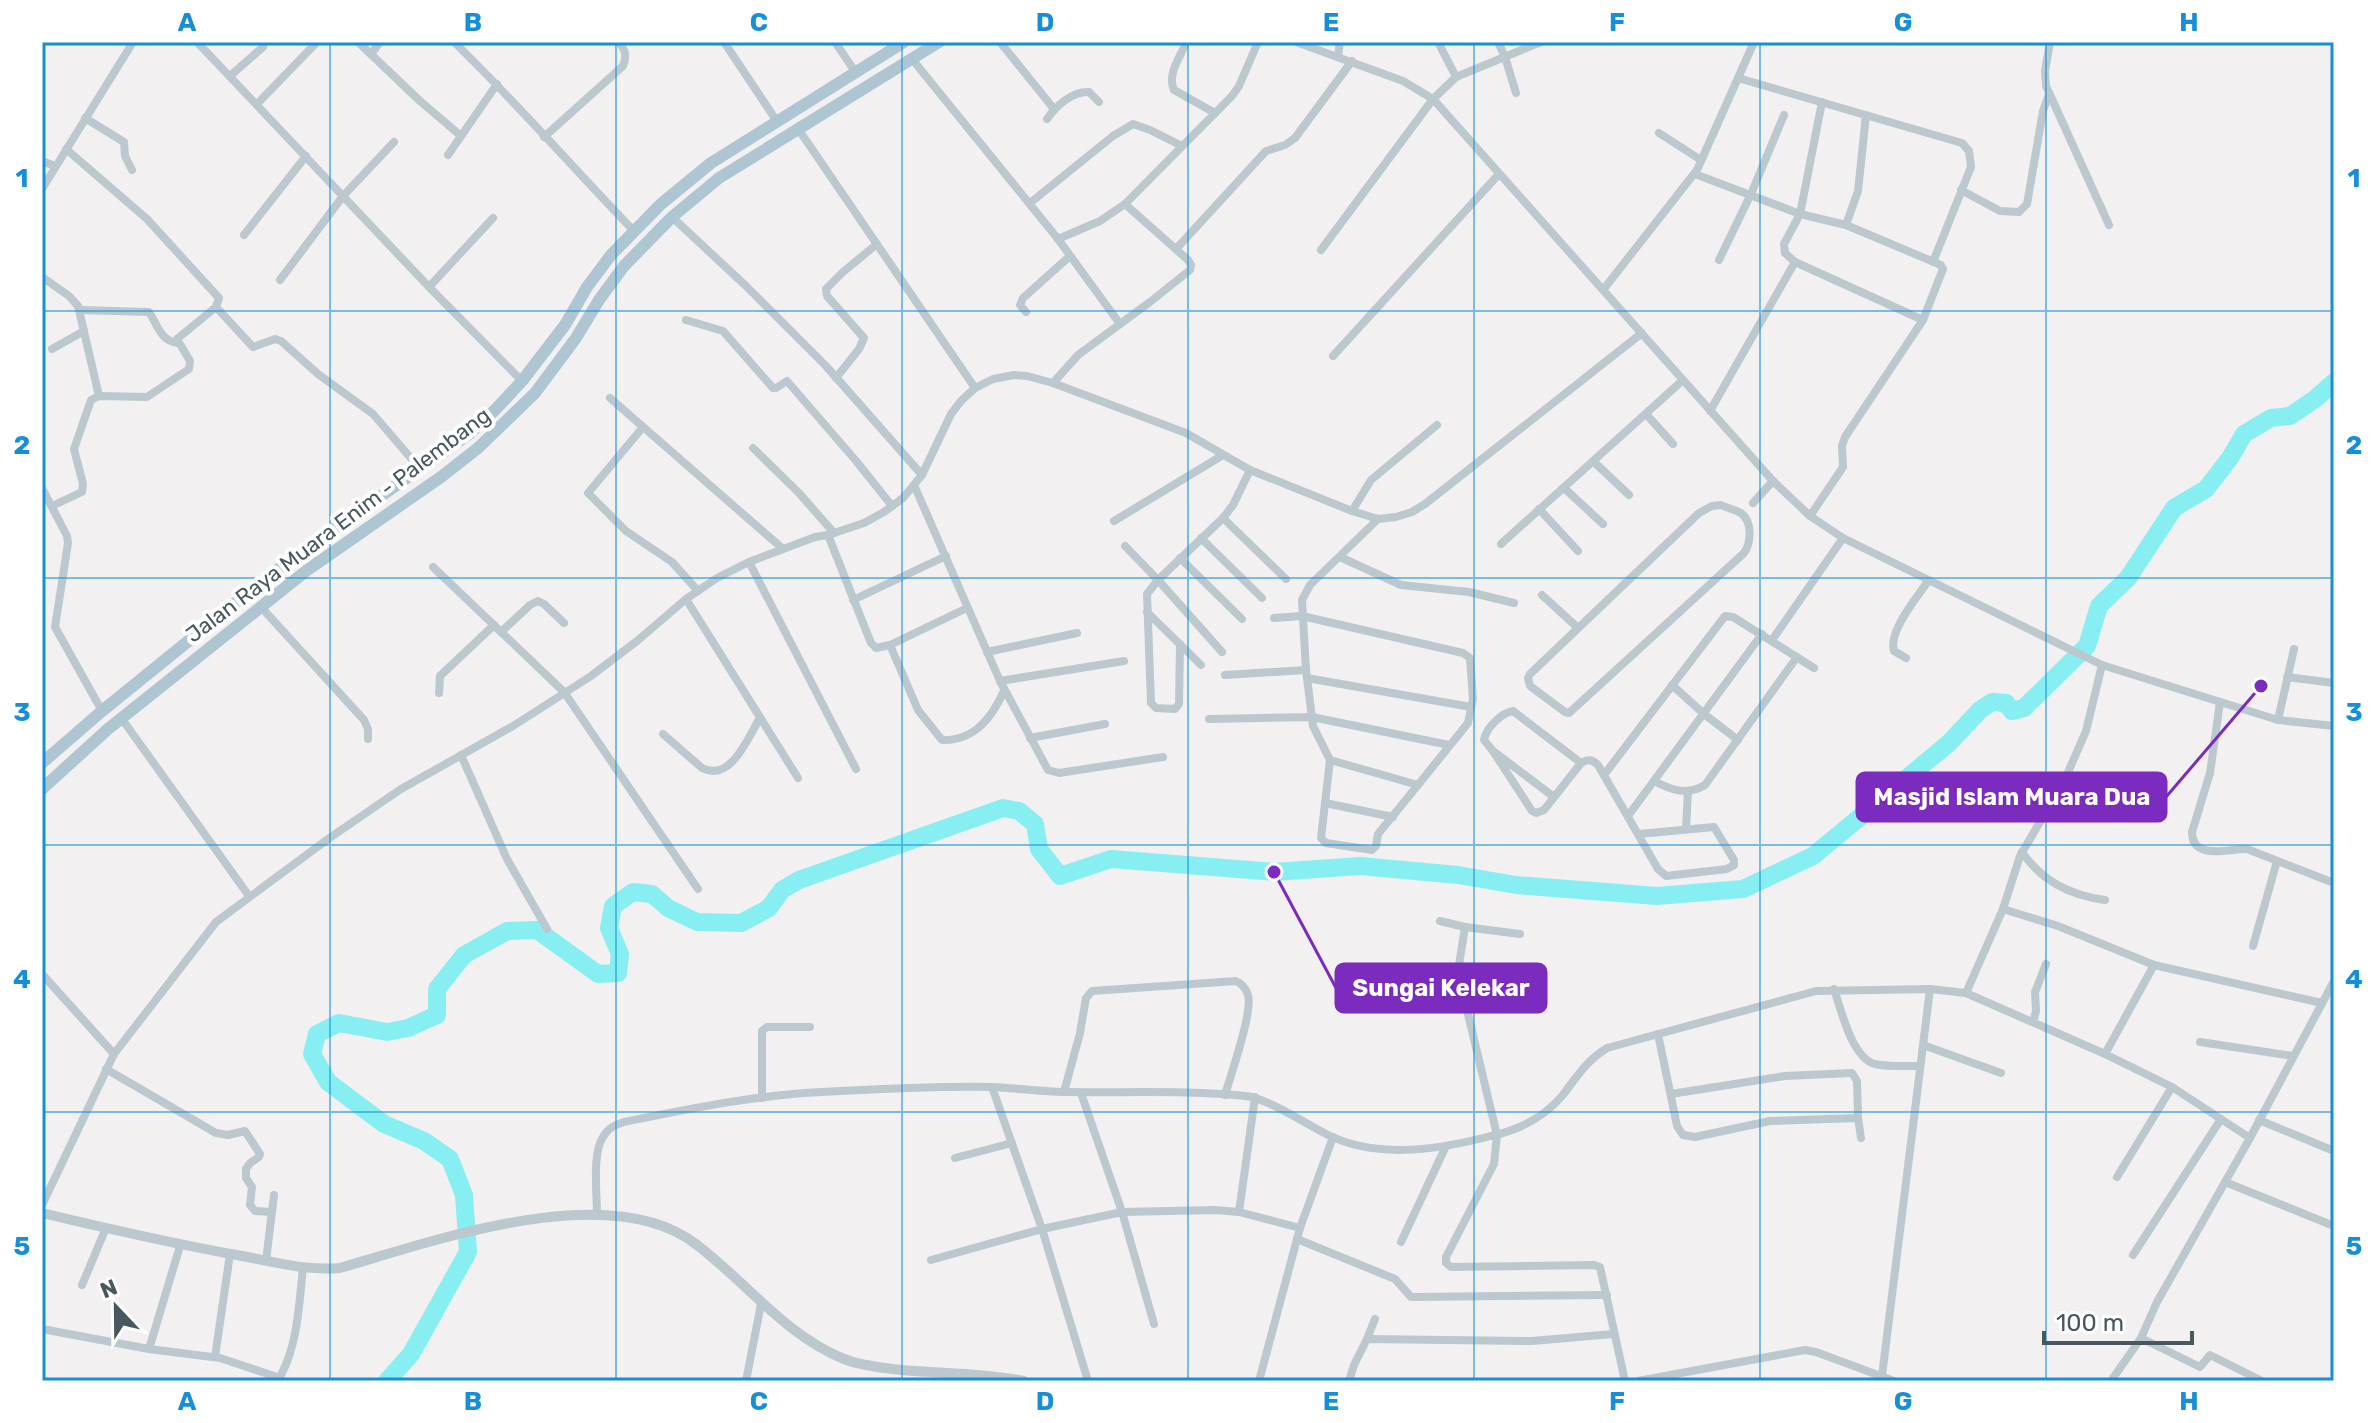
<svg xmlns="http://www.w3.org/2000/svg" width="2376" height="1423" viewBox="0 0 2376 1423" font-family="Rubik,sans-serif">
<rect width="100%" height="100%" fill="#f3f0f1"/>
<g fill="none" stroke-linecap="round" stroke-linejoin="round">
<polyline stroke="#87eff2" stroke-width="18" points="387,1381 411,1354 468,1252 464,1195 450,1159 424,1141 384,1124 328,1082 312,1054 317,1034 339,1023 387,1032 408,1028 437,1015 437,989 464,955 507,931 537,930 598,974 618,973 620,954 609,928 613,906 633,892 652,894 668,908 697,922 741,923 769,908 782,890 799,880 1003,808 1019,811 1035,824 1039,849 1060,876 1111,859 1274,872 1360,866 1458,875 1516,885 1657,896 1743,889 1813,856 1949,743 1980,710 1992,702 2006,703 2012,711 2024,708 2087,646 2099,606 2128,578 2174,508 2206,489 2230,458 2244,434 2271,418 2290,416 2315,399 2334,382"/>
<g stroke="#bbc8ce" stroke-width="8">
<polyline points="197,42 429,287 522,381"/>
<polyline points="358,42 420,101 461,136"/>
<path d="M454 42C516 102 573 168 633 230"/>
<polyline points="724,42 778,123"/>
<polyline points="835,42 856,73"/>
<polyline points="1000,42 1054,109"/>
<polyline points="1296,42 1403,81 1433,99 1773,481 1810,516 1843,538 2102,665 2278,720 2334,726"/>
<polyline points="1438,42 1456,77"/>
<polyline points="1498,42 1505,57 1516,93"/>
<polyline points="2050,42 2045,71 2046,86 2109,225"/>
<path d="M1185 45C1179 59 1167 75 1174 90L1215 113"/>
<polyline points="371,54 380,42"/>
<polyline points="1338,56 1340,42"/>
<polyline points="912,59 1058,239 1120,324"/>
<polyline points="230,76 263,47 265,42"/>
<polyline points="1738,78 1962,143 1969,151 1971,167 1933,262"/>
<polyline points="1822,102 1800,214 1784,244 1785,253 1795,262 1923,320"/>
<polyline points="257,104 317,42"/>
<polyline points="85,118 124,142 125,156 132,170"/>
<path d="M1047 119C1056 106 1072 91 1089 92L1099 102"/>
<polyline points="799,130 975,388"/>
<polyline points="1659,133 1701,160"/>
<path d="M544 137 623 66C627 56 626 50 618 42"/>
<polyline points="448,155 497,84"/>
<polyline points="42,161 55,166"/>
<polyline points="1695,174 1800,214 1846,225 1941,265 1943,269 1923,320 1845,437 1842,446 1843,467 1810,516"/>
<polyline points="42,189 133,42"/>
<polyline points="1961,190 2000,211 2019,212 2027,204 2043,111 2049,94"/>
<polyline points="1030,203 1113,136 1133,124 1150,130 1182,146"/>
<polyline points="672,217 746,286 826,366 922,475"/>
<polyline points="1846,225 1858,191 1866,115"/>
<polyline points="244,235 306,156"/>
<polyline points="1058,239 1100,221 1125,204 1232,96 1239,86 1258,42"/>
<polyline points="1177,248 1266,151 1285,145 1295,138 1352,61"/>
<polyline points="1321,250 1433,99 1456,77 1541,42"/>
<polyline points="1719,260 1751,194 1784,115"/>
<polyline points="42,277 69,296 78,306 99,396"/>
<polyline points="280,280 343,196 394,142"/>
<polyline points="429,287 493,218"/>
<polyline points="1603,290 1697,170 1754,42"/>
<polyline points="216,307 253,347 275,339 281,341 318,374 373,414 421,470"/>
<path d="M80 310 149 312C158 325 160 341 178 343"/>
<polyline points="1026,312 1020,305 1023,298 1070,256"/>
<polyline points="686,320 723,331 773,388 776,388 787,381 857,462 892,506"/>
<polyline points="52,349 84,331"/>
<polyline points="1333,356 1499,174"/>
<polyline points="836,378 859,349 864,338 827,296 826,289 843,272 877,244"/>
<polyline points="1053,383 1078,355 1150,302 1190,270 1191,265 1188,260 1125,204"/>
<polyline points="610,398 783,549"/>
<polyline points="1710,411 1795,262"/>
<polyline points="1646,414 1673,444"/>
<polyline points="643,427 588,493 626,531 672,562 698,591"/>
<polyline points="753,448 799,493 834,533"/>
<polyline points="1593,461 1629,495"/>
<polyline points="914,485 1000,681 1048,770 1059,773 1163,757"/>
<polyline points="42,488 67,536 68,543 55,627 102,711"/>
<polyline points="1564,488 1603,524"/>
<polyline points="1753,503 1773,481"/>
<path d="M1721 505C1727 508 1736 510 1741 513 1753 522 1751 543 1744 553L1569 713 1565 712 1530 686 1528 678 1530 674 1699 513 1712 506Z"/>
<polyline points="52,506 82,492 83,484 74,449 91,400 99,396 147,397 189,369 190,361 177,339 216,307 219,298 147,219 66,149"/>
<polyline points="1539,509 1578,551"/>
<polyline points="1352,511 1371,480 1437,425"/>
<polyline points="1223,518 1286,579"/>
<polyline points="1378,519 1310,585 1302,600 1306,670 1313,726 1330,760 1321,838 1326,843 1372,850 1376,846 1378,834 1418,785"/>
<polyline points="1114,521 1223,455"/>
<polyline points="828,535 871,643 876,648 890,645 967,608"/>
<polyline points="1201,538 1262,598"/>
<polyline points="1501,544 1683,380"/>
<polyline points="1125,546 1158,580 1222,652"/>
<polyline points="1340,557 1401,585 1469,592 1514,603"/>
<polyline points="1180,558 1242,619"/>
<polyline points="749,562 856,769"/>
<polyline points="433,567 564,692 698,889"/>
<polyline points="1542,595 1578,628"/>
<polyline points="686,599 798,778"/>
<polyline points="853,600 946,556"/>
<polyline points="261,607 364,720 368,729 368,739"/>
<polyline points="1147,612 1201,665"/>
<polyline points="1274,618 1302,616 1463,653 1470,658 1473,699 1468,723 1418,785 1330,760"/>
<polyline points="501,632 530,605 538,601 544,604 564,623"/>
<polyline points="1772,640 1843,538"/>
<polyline points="1180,644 1179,704 1175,709 1156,708 1151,703 1147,594 1158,580 1223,518 1233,505 1250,470"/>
<path d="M890 645 918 710 942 740C975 741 992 717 1004 691"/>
<polyline points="987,652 1077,633"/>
<path d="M1906 658 1894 651C1888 631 1917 598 1928 581"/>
<polyline points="1225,675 1306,670"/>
<polyline points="2287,677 2334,683"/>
<polyline points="1307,678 1471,707"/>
<polyline points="1000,681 1124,661"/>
<polyline points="1672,685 1704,714 1738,740"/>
<polyline points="439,693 440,676 494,625"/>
<path d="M2220 702 2210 773 2192 832C2192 862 2232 848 2247 849L2334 883"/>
<polyline points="122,719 249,896"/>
<polyline points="1209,719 1312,717 1449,745"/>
<polyline points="2278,720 2294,649"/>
<path d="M663 734 702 768C731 783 748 737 760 718"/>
<polyline points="1030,738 1105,724"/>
<path d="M1493 751 1532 811 1536 813 1544 810 1581 763C1588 759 1592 759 1598 765L1658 869 1666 876 1727 869 1734 865V860L1714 827 1639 834"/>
<polyline points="461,755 507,859 547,929"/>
<polyline points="1604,775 1725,616 1733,617 1814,668"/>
<path d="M1654 781C1671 790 1687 796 1705 785L1797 657"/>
<path d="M1554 797 1493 751 1484 740C1486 728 1501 713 1513 711L1581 763"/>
<polyline points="1325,803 1393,817"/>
<polyline points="1628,816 1762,634"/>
<polyline points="1686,829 1688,791"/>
<path d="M2022 852C2042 881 2069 895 2105 900"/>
<polyline points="2003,909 2058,926 2154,965 2322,1003"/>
<polyline points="1440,921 1465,927 1459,965 1460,981 1497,1135 1494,1164 1446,1257 1446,1263 1451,1267 1594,1265 1600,1267 1625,1381"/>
<polyline points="1465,927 1520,934"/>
<polyline points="2253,946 2277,861"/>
<polyline points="42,974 114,1054"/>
<path d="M1834 989C1841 1010 1852 1058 1875 1064 1889 1067 1905 1066 1919 1066"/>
<polyline points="1966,993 2003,909 2020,856 2065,779 2086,731 2102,665"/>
<polyline points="2033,1022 2036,1011 2035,992 2046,964"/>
<polyline points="1658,1034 1677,1126 1683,1135 1695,1137 1770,1121 1858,1118 1861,1138"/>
<polyline points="2200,1042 2293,1056"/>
<polyline points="1923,1045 2001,1073"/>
<polyline points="2105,1054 2154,965"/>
<polyline points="106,1069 216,1133 228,1135 245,1131 260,1154 259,1157 250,1163 246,1169 246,1178 252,1187 250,1205 255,1211 272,1212"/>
<polyline points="992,1087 1042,1229 1088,1381"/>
<path d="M1064 1092 1080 1033 1086 998 1092 991 1236 981C1242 984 1246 988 1248 995 1253 1012 1231 1074 1225 1095"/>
<polyline points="1081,1093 1122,1212 1154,1324"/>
<polyline points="1671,1094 1785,1076 1852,1073 1857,1081 1858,1118"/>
<polyline points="762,1098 762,1031 767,1027 810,1027"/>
<polyline points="2259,1120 2334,1151"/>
<polyline points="955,1158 1012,1143"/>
<polyline points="2117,1177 2172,1087"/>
<polyline points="2225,1182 2334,1226"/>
<polyline points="42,1205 114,1054 216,922 328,839 401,789 513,726 591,676 637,641 686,599 717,578 749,562 815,537 828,535 864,523 884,512 903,498 922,475 951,414 961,401 975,388 993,379 1014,375 1027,376 1053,383 1186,433 1250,470 1352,511 1378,519 1396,517 1412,512 1425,504 1642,333"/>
<polyline points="1239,1212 1255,1097"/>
<path d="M597 1214C597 1194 592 1153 603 1137 608 1128 615 1125 624 1122 689 1109 755 1095 822 1092 878 1089 935 1086 991 1087 1018 1088 1044 1092 1070 1092 1128 1093 1188 1090 1246 1096 1269 1099 1306 1124 1328 1135 1379 1160 1442 1149 1495 1135 1520 1129 1545 1116 1562 1096 1577 1077 1586 1061 1607 1048L1816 991 1930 989 1966 993 2105 1054 2172 1087 2250 1138"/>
<polyline points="1297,1239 1395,1279 1411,1297 1607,1295"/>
<polyline points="1401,1242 1446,1146"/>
<polyline points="2133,1255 2221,1119"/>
<polyline points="931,1260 1042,1229 1122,1212 1215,1210 1239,1212 1300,1228"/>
<polyline points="266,1261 274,1195"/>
<polyline points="82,1285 106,1228"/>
<path d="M42 1329 149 1349 220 1358 277 1377 281 1375C298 1344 299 1303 303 1268"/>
<polyline points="2141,1338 2200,1367 2210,1355 2262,1381"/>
<polyline points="1367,1339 1375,1319"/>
<polyline points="149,1349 180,1246"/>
<polyline points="215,1357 230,1254"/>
<polyline points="1882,1376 1930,989"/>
<polyline points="746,1381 761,1304"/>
<polyline points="1259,1381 1300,1228 1333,1137"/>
<polyline points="1349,1381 1354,1365 1367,1339 1532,1341 1613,1334"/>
<polyline points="1638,1381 1805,1350 1816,1352 1894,1381"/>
<polyline points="2111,1381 2141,1338 2157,1302 2250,1138 2334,981"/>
</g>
<path stroke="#bbc8ce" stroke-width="10" d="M42 1213C109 1229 175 1244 242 1256 275 1262 306 1271 340 1268 434 1241 611 1177 697 1245 747 1283 785 1335 844 1359 859 1365 876 1367 892 1369 936 1374 980 1372 1024 1381"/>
<g stroke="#aec6d1" stroke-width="12">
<polyline points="42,763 102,711 239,600 290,560 469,434 496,409 522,381 565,325 587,287 611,255 661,204 711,163 904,42"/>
<polyline points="42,789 108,729 306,571 441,477 478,448 535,393 576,338 599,300 624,266 672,217 719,178 939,42"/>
</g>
</g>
<path fill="none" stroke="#168fda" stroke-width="2" stroke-opacity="0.55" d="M330 42V1381M616 42V1381M902 42V1381M1188 42V1381M1474 42V1381M1760 42V1381M2046 42V1381M42 311H2334M42 578H2334M42 845H2334M42 1112H2334"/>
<g text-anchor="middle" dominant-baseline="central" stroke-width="8" stroke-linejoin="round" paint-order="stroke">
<g font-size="22" fill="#47585f" stroke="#fff">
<text transform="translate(338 525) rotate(-37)">Jalan Raya Muara Enim - Palembang</text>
</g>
</g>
<path fill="none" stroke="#7b2cbf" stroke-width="3" d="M2261 686L2166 797M1274 872L1336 988"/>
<g fill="#7b2cbf" stroke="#fff" stroke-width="3">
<circle cx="2261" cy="686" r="8"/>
<circle cx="1274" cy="872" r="8"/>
</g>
<g fill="#7b2cbf" stroke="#7b2cbf" stroke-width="3">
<rect x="1857" y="773" width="309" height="48" rx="8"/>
<rect x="1336" y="964" width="210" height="48" rx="8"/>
</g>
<g font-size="24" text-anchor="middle" font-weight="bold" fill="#fff">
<text x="2012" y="805">Masjid Islam Muara Dua</text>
<text x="1441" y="996">Sungai Kelekar</text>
</g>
<rect width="2376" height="1423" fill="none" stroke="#ffffff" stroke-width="88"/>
<g transform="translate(116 1307) rotate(338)" stroke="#ffffff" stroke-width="6" paint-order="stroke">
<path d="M0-6L14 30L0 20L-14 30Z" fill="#47585f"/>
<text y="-12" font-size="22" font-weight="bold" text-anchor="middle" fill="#47585f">N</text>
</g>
<path d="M2044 1331v12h148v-12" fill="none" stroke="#47585f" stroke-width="4"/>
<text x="2056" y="1331" font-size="24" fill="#47585f" stroke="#ffffff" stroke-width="6" paint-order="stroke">100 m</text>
<rect x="44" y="44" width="2288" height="1335" fill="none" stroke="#168fda" stroke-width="3"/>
<g font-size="26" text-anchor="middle" font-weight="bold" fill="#168fda">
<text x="187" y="31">A</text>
<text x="473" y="31">B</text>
<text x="759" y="31">C</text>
<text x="1045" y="31">D</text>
<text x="1331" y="31">E</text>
<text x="1617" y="31">F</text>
<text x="1903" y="31">G</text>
<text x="2189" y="31">H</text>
<text x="22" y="187">1</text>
<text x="2354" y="187">1</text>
<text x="22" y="454">2</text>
<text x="2354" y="454">2</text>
<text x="22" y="721">3</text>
<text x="2354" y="721">3</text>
<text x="22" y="988">4</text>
<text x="2354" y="988">4</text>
<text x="22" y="1255">5</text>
<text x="2354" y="1255">5</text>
<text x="187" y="1410">A</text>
<text x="473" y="1410">B</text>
<text x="759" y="1410">C</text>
<text x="1045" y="1410">D</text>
<text x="1331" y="1410">E</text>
<text x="1617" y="1410">F</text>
<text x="1903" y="1410">G</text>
<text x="2189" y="1410">H</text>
</g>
</svg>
